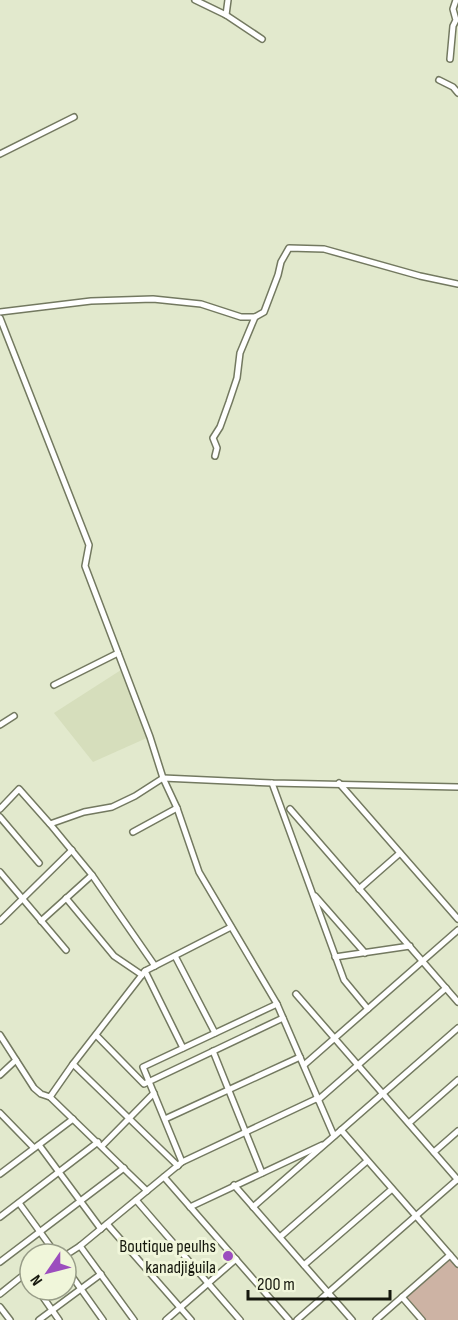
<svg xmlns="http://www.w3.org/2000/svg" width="458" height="1320" viewBox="0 0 458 1320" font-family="'Sofia Sans Condensed',sans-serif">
<rect width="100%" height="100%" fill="#e2e9cd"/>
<polygon fill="#d6debc" points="121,670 149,737 93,762 54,713"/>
<polygon fill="#cdb3a4" points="450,1258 458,1267 458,1320 424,1320 404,1297"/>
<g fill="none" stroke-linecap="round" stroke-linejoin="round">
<g stroke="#737960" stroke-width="8">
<g id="minor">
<polyline points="195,0 226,15 262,39"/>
<polyline points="226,15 228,0"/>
<polyline points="450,59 453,26 456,20 453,9 456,0"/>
<polyline points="439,80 453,87 458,93"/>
<polyline points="0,154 74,117"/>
<polyline points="0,312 91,301 153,299 201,304 241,317 255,317 240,353 237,378 229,402 220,427 213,438 217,448 215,456"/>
<polyline points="255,317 264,312 278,275 281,262 289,248 324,249 420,276 458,284"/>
<polyline points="0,318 89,545 85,566 150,737 163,778 177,808 199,872 277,1004 334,1136"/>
<polyline points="54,685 118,653"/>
<polyline points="0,725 14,716"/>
<polyline points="272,783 344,980 368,1009"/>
<polyline points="339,783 458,919"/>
<polyline points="0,809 19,789 50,824 92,875 155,966"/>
<polyline points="290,809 458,1002"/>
<polyline points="0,817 39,863"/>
<polyline points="50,824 84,812 112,807 135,796 163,778 272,783 458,787"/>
<polyline points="133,832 177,808"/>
<polyline points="0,872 66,950"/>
<polyline points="359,889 400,853"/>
<polyline points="315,896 365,953"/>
<polyline points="66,898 114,956 142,975"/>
<polyline points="0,921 72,850"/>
<polyline points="41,921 92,875"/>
<polyline points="175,956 215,1033"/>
<polyline points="335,957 410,946"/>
<polyline points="145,971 183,1048"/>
<polyline points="296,994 458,1180"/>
<polyline points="0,1035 34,1088 41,1094 50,1097 147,1191"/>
<polyline points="96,1035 144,1084 283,1018"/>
<polyline points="213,1051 262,1173"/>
<polyline points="73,1064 178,1166"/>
<polyline points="304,1065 458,930"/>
<polyline points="0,1075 16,1060"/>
<polyline points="50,1097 73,1064 145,971 231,927"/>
<polyline points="318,1100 446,988"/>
<polyline points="0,1113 34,1148"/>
<polyline points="165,1119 300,1057"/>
<polyline points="409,1123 458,1080"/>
<polyline points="341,1130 458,1264"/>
<polyline points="39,1145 101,1229"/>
<polyline points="102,1146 154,1093"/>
<polyline points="434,1152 458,1131"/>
<polyline points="182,1162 143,1067 277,1004"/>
<polyline points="0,1174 73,1119"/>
<polyline points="164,1177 289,1320"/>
<polyline points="234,1185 352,1320"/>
<polyline points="136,1200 240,1320"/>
<polyline points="19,1203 56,1254"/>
<polyline points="190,1207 322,1145"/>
<polyline points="253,1207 458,1028"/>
<polyline points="0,1217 98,1142"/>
<polyline points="107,1224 191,1320"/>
<polyline points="280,1237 367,1161"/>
<polyline points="80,1246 134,1320"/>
<polyline points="66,1255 80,1246 182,1162 318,1098"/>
<polyline points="0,1262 124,1168"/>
<polyline points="304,1265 392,1189"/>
<polyline points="66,1268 103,1320"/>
<polyline points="38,1290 59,1320"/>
<polyline points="0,1294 21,1277 26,1277 30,1280"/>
<polyline points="402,1297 422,1320"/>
<polyline points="0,1307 10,1320"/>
<polyline points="39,1320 101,1274"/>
<polyline points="166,1320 236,1259"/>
<polyline points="297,1320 458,1179"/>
<polyline points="376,1320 450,1255"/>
</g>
</g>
<use href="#minor" stroke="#fff" stroke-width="5"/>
</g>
<circle fill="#9c4dbe" stroke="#f0f6da" stroke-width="2" cx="228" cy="1256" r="6"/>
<g text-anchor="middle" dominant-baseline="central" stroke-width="6" stroke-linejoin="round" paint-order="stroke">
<g font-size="18" fill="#15170d" stroke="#f0f6da" text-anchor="end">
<text x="216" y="1246">Boutique peulhs<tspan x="216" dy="21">kanadjiguila</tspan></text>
</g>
</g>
<g transform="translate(48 1272) rotate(235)"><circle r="28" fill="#f0f6da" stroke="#989d88" stroke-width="1.5"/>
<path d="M0-4.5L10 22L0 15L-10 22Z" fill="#9c4dbe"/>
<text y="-9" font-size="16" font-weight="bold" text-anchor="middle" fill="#15170d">N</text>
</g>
<path d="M248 1290v9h142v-9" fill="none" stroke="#15170d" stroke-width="3"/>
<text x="257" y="1290" font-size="18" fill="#15170d" stroke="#f0f6da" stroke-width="4.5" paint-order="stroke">200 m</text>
</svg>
